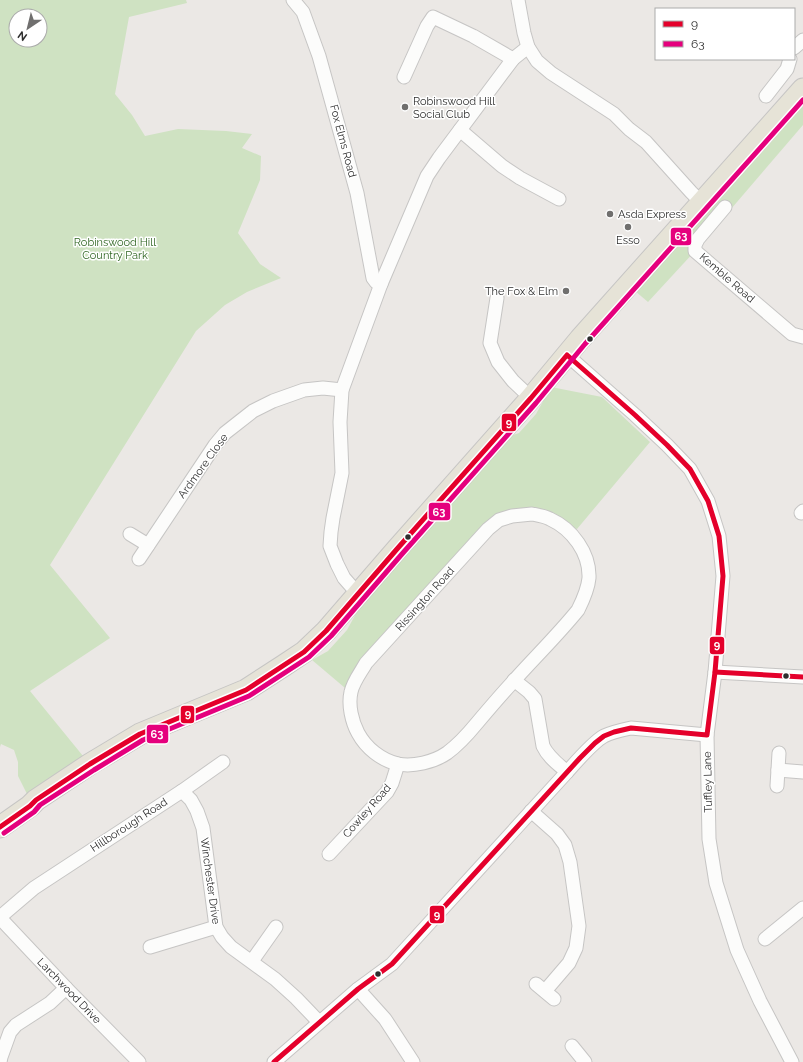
<svg xmlns="http://www.w3.org/2000/svg" width="803" height="1062" viewBox="0 0 803 1062" font-family="Raleway,sans-serif">
<rect width="100%" height="100%" fill="#ebe8e5"/>
<g fill="#cfe2c2" fill-rule="evenodd">
<path d="M0 0H186L187 3 129 17 115 94 132 115 145 136 178 129 226 131 252 134 242 148 261 156 260 180 238 233 260 264 281 278 247 292 225 305 196 331 50 565 110 638 30 691 83 756 27 794 18 776V762L14 750 1 744 0 747ZM16 16H40V40H16Z"/>
<polygon points="803,89 803,125 695,251 648,302 628,285"/>
<polygon points="551,387 602,397 650,442 577,529 559,524 548,518 499,520 367,663 351,693 312,660 328,651 347,630 359,608 507,437 519,433 536,414"/>
</g>
<g fill="none" stroke-linecap="round" stroke-linejoin="round">
<g stroke="#c6c5c4" stroke-width="15">
<g id="street">
<polyline points="293,0 303,12 319,56 357,193 373,278 376,282 381,284"/>
<polyline points="518,0 524,33 528,47 537,61 551,73 614,114 629,129 646,142 691,192 702,203"/>
<polyline points="794,48 803,40"/>
<polyline points="404,77 427,26 433,17 473,36 513,59"/>
<polyline points="766,96 787,69 790,59"/>
<polyline points="460,130 502,166 520,178 559,199"/>
<polyline points="725,207 698,239 695,245 695,251 792,334 803,337"/>
<polyline points="497,298 490,343 498,362 513,381 531,398"/>
<polyline points="567,355 635,415 667,445 690,469 708,501 719,536 723,576 715,672 707,735 709,839 716,883 737,950 760,1001 792,1062"/>
<polyline points="801,513 803,511"/>
<path d="M532 514C537 515 544 516 550 519 572 529 590 553 589 578 588 589 583 600 578 610 557 636 533 659 511 684 499 697 488 710 477 723 468 734 458 745 447 753 434 762 413 767 398 764 381 760 366 748 358 733 352 722 348 705 351 692 353 682 361 672 366 663L488 529 499 520 512 516Z"/>
<polyline points="130,534 148,545"/>
<polyline points="139,559 215,445 225,433 253,411 273,401 304,390 323,388 342,390"/>
<polyline points="359,594 351,586 344,578 337,564 330,546 331,532 333,518 342,473 340,422 342,390 381,284 427,176 439,158 513,59 528,47"/>
<polyline points="715,672 803,677"/>
<path d="M514 680 529 692 535 699 543 746C548 757 558 764 567 772"/>
<polyline points="778,770 803,772"/>
<polyline points="777,786 779,753"/>
<polyline points="182,791 191,800 197,811 203,828 216,927 222,937 231,947 275,979 296,998 319,1022"/>
<polyline points="531,811 557,834 565,845 570,862 579,926 576,948 569,963 545,991"/>
<polyline points="329,854 387,792 392,783 398,764"/>
<polyline points="0,917 34,888 182,791 223,762"/>
<polyline points="0,918 66,988 139,1062"/>
<polyline points="765,939 803,908"/>
<polyline points="150,947 216,927"/>
<polyline points="252,961 276,927"/>
<polyline points="536,984 554,999"/>
<polyline points="358,989 385,1019 413,1062"/>
<polyline points="572,1046 585,1062"/>
<polyline points="0,1062 1,1057 10,1032 16,1025 50,1003 66,988"/>
<path d="M274 1062 358 989 392 964 567 772C576 762 593 742 604 736 612 732 622 730 631 728L707 735"/>
</g>
</g>
<g stroke="#c6c5c4" stroke-width="23">
<polyline id="primary" points="0,827 30,806 36,800 90,764 140,734 246,690 283,666 304,652 326,631 397,549 531,398 580,339 803,89"/>
</g>
<use href="#street" stroke="#fcfcfb" stroke-width="13"/>
<use href="#primary" stroke="#e6e3d7" stroke-width="21"/>
<g stroke="#fff" stroke-width="8">
<g id="bus-1">
<polyline points="715,672 803,677"/>
<polyline points="0,827 30,806 36,800 90,764 140,734 246,690 304,652 326,631 397,549 531,398 567,355 635,415 667,445 690,469 708,501 719,536 723,576 715,672 707,735 631,728 614,732 604,736 595,743 580,758 392,964 358,989 274,1062"/>
</g>
</g>
<g stroke="#fff" stroke-width="8">
<polyline id="bus-2" points="4,833 34,812 40,805 94,770 143,740 249,696 309,657 331,636 402,554 536,403 585,344 803,100"/>
</g>
<use href="#bus-1" stroke="#e4002b" stroke-width="5"/>
<use href="#bus-2" stroke="#e5007d" stroke-width="5"/>
</g>
<g fill="#706f6e" stroke="#fff" stroke-width="1.5">
<circle cx="405" cy="107" r="4"/>
<circle cx="610" cy="214" r="4"/>
<circle cx="628" cy="227" r="4"/>
<circle cx="566" cy="291" r="4"/>
</g>
<g fill="#2e2e2e" stroke="#fff" stroke-width="1.5">
<circle cx="590" cy="339" r="3.5"/>
<circle cx="408" cy="537" r="3.5"/>
<circle cx="786" cy="676" r="3.5"/>
<circle cx="378" cy="974" r="3.5"/>
</g>
<g text-anchor="middle" dominant-baseline="central" stroke-width="3" stroke-linejoin="round" paint-order="stroke">
<g font-size="11" fill="#2e2e2e" stroke="#fff" text-anchor="start">
<text x="413" y="101">Robinswood Hill<tspan x="413" dy="13">Social Club</tspan></text>
<text x="618" y="214">Asda Express</text>
<text x="628" y="240" text-anchor="middle">Esso</text>
<text x="558" y="291" text-anchor="end">The Fox &amp; Elm</text>
</g>
<g font-size="11" fill="#2e2e2e" stroke="#fff">
<text transform="translate(343 141) rotate(75)">Fox Elms Road</text>
<text transform="translate(727 278) rotate(41)">Kemble Road</text>
<text transform="translate(203 466) rotate(-54)">Ardmore Close</text>
<text transform="translate(425 599) rotate(-48)">Rissington Road</text>
<text transform="translate(708 782) rotate(-91)">Tuffley Lane</text>
<text transform="translate(367 811) rotate(-49)">Cowley Road</text>
<text transform="translate(129 825) rotate(-33)">Hillborough Road</text>
<text transform="translate(210 881) rotate(82)">Winchester Drive</text>
<text transform="translate(69 991) rotate(46)">Larchwood Drive</text>
</g>
<g font-size="11" fill="#306623" stroke="#fff">
<text x="115" y="242">Robinswood Hill<tspan x="115" dy="13">Country Park</tspan></text>
</g>
</g>
<g stroke="#fff" stroke-width="1.5">
<rect x="670" y="227" width="22" height="19" rx="4" fill="#e5007d"/>
<rect x="501" y="413" width="16" height="19" rx="4" fill="#e4002b"/>
<rect x="428" y="502" width="23" height="19" rx="4" fill="#e5007d"/>
<rect x="709" y="636" width="16" height="19" rx="4" fill="#e4002b"/>
<rect x="180" y="705" width="15" height="19" rx="4" fill="#e4002b"/>
<rect x="146" y="724" width="23" height="20" rx="4" fill="#e5007d"/>
<rect x="429" y="905" width="16" height="19" rx="4" fill="#e4002b"/>
</g>
<g font-size="11" text-anchor="middle" font-weight="bold" fill="#fff">
<text x="681" y="240">63</text>
<text x="509" y="427">9</text>
<text x="439" y="516">63</text>
<text x="717" y="649">9</text>
<text x="188" y="718">9</text>
<text x="157" y="738">63</text>
<text x="437" y="919">9</text>
</g>
<rect x="655" y="8" width="140" height="52" fill="#ffffff" stroke="#ababab"/>
<rect x="663" y="21" width="20" height="6" fill="#e4002b" stroke="#ababab"/>
<text x="691" y="28" font-size="12" fill="#2e2e2e">9</text>
<rect x="663" y="41" width="20" height="6" fill="#e5007d" stroke="#ababab"/>
<text x="691" y="48" font-size="12" fill="#2e2e2e">63</text>
<g transform="translate(28 28) rotate(215)"><circle r="19" fill="#ffffff" stroke="#ababab"/>
<path d="M0-3L7 15L0 10L-7 15Z" fill="#706f6e"/>
<text y="-6" font-size="11" font-weight="bold" text-anchor="middle" fill="#2e2e2e">N</text>
</g>
</svg>
